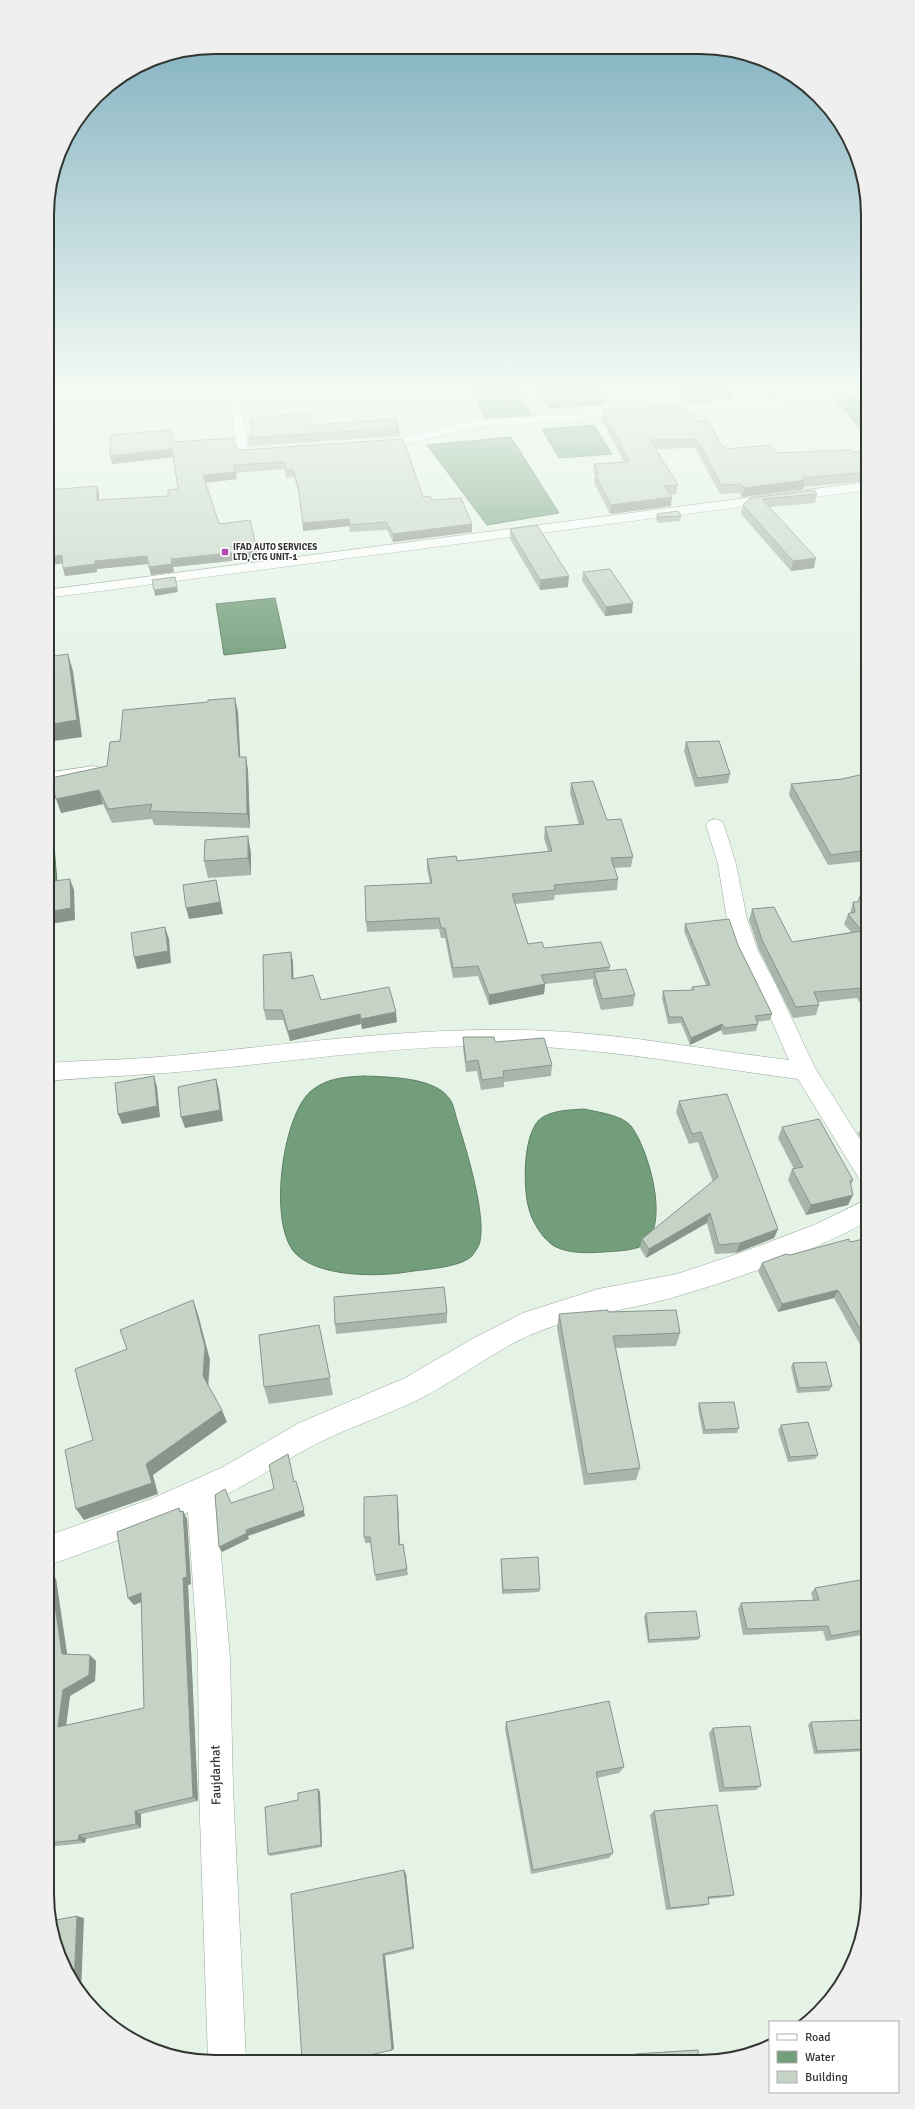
<svg xmlns="http://www.w3.org/2000/svg" width="915" height="2109" viewBox="0 0 915 2109" font-family="Signika,sans-serif">
<rect width="100%" height="100%" fill="#e5f3e7"/>
<g fill="#739e7b" stroke="#5f7f65">
<polygon points="596,386 606,404 549,408 538,388"/>
<polygon points="680,386 725,386 734,399 690,401"/>
<polygon points="516,387 532,417 485,419 472,390"/>
<polygon points="868,398 868,438 836,400"/>
<polygon points="594,425 612,454 559,458 542,429"/>
<polygon points="511,437 559,513 487,525 427,445"/>
<polygon points="275,598 286,648 224,655 216,604"/>
<polygon points="47,782 49,782 57,883 47,885"/>
<path d="M364 1076C387 1077 422 1077 442 1091 445 1093 449 1098 451 1101 454 1106 455 1114 457 1120 466 1148 486 1214 480 1241 480 1245 474 1253 472 1256 459 1268 425 1269 407 1272 377 1277 321 1277 297 1255 267 1228 282 1117 310 1092 326 1078 344 1077 364 1076Z"/>
<path d="M584 1109C597 1112 622 1115 631 1126 648 1148 671 1225 643 1245 634 1251 615 1251 604 1252 588 1253 569 1254 554 1246 543 1239 532 1222 529 1209 523 1189 522 1129 543 1117 555 1110 570 1110 584 1109Z"/>
</g>
<g fill="none" stroke-linecap="round" stroke-linejoin="round">
<g stroke="#9ba89d" stroke-width="1">
<g id="street">
<polygon points="228,386 253,386 251,388 239,390 248,448 270,446 276,450 274,453 238,455"/>
<polygon points="786,399 792,402 790,404 473,428 398,446 374,447 368,443 374,439 398,438 473,420"/>
<polygon points="868,482 868,490 47,598 47,590"/>
<polygon points="93,766 99,767 102,771 99,775 47,783 47,773"/>
<path d="M715 819 721 821 724 825 736 864 747 919 758 951 776 985 815 1068 868 1152V1183L860 1180 798 1079C706 1067 613 1049 520 1046 416 1043 313 1059 210 1069 156 1075 101 1076 47 1081V1063C88 1060 130 1060 171 1056 286 1045 401 1028 518 1030 609 1031 699 1049 789 1060L756 985 738 951 727 919 718 864 706 825 709 821Z"/>
<path d="M868 1199V1221C809 1253 743 1277 678 1296 632 1310 585 1313 540 1331 500 1346 462 1377 425 1396 391 1414 354 1425 320 1442 284 1460 252 1483 216 1499L230 1658 233 1788 246 2059H208L199 1788 198 1658 188 1512 154 1527 47 1566V1536L151 1499 223 1467 299 1423 405 1378 472 1339 523 1313 598 1289 677 1274 740 1253 814 1225Z"/>
</g>
</g>
<use href="#street" fill="#fff" fill-rule="evenodd"/>
</g>
<g fill="#a9b5ab">
<polygon points="603,411 687,414 696,421 722,447 727,449 777,453 868,451 868,481 803,487 803,489 742,497 739,493 720,494 695,448 656,449 678,485 676,494 670,495 671,506 610,514 594,483 595,476 594,473 594,464 624,462 602,420"/>
<polygon points="312,425 399,428 399,436 249,446 248,436"/>
<polygon points="175,442 234,446 241,450 423,497 432,500 472,524 472,532 393,542 387,530 350,532 349,526 303,531 299,494 294,477 286,478 285,469 236,473 237,479 206,482 219,524 257,550 258,558 173,567 174,572 151,575 148,564 97,569 97,572 65,576 63,568 63,563 51,565 97,486 99,493 99,500 168,496 178,489 173,457 112,464 110,456"/>
<polygon points="817,494 815,503 770,507 814,568 791,571 741,514 743,505 750,498"/>
<polygon points="657,514 681,516 680,521 658,523 656,519"/>
<polygon points="510,529 568,587 540,590 510,539"/>
<polygon points="583,572 632,613 605,616 582,581"/>
<polygon points="868,587 868,605 863,599 866,588"/>
<polygon points="238,712 240,757 246,757 248,771 250,828 154,825 152,819 112,823 103,804 61,813 107,766 120,741"/>
<polygon points="686,742 730,774 728,783 695,787 684,751"/>
<polygon points="868,773 868,861 828,865 789,795 791,784 842,779"/>
<polygon points="571,783 607,820 633,857 631,867 614,868 618,879 617,890 555,895 554,900 515,904 528,944 610,967 609,971 635,995 633,1006 601,1010 593,984 593,979 545,984 544,994 489,1005 478,976 453,978 445,938 441,938 439,929 367,932 366,922 430,883 427,869 427,859 457,861 548,851 544,838 545,827 579,825 570,793"/>
<polygon points="251,853 251,875 208,878 204,861"/>
<polygon points="868,873 868,1016 857,998 818,1002 819,1005 816,1015 793,1018 759,950 749,920 752,909 792,942 851,932 844,924 848,914 850,913 853,902 858,902"/>
<polygon points="685,924 738,945 772,1014 770,1020 757,1022 758,1024 756,1031 723,1035 721,1030 690,1045 681,1023 668,1024 662,998 663,991 691,990 692,987 706,985 684,931"/>
<polygon points="291,952 293,962 293,979 321,1000 397,1022 362,1029 361,1024 290,1041 283,1020 266,1020 264,1010"/>
<polygon points="463,1037 495,1042 552,1065 551,1076 504,1082 504,1087 481,1090 477,1071 466,1072 463,1048"/>
<polygon points="679,1101 778,1229 774,1238 736,1253 715,1254 707,1223 646,1258 640,1248 642,1239 713,1182 698,1142 689,1144 676,1112"/>
<polygon points="868,1122 868,1149 858,1134 863,1124"/>
<polygon points="782,1127 853,1180 851,1185 848,1205 806,1215 788,1180 792,1169 794,1169 778,1138"/>
<polygon points="868,1238 868,1349 863,1350 834,1298 778,1312 758,1271 762,1263 790,1255 850,1242"/>
<polygon points="608,1312 680,1333 676,1346 616,1348 640,1468 636,1480 584,1485 557,1328 559,1314"/>
<polygon points="447,1313 447,1323 336,1334 335,1324"/>
<polygon points="319,1325 333,1395 269,1404 264,1387"/>
<polygon points="793,1363 832,1386 829,1391 797,1393 791,1367"/>
<polygon points="699,1403 739,1428 737,1433 703,1434 698,1408"/>
<polygon points="781,1425 818,1455 815,1459 788,1462 778,1430"/>
<polygon points="397,1495 400,1545 403,1544 408,1575 376,1581 371,1543 365,1543 364,1537"/>
<polygon points="179,1508 181,1512 183,1511 187,1519 191,1584 188,1585 198,1801 141,1814 141,1828 86,1839 85,1843 47,1847 47,1573 56,1579 67,1654 96,1661 95,1681 70,1696 66,1726 144,1708 141,1602 134,1605 128,1598"/>
<polygon points="501,1559 540,1589 539,1592 502,1594"/>
<polygon points="815,1588 868,1602 868,1634 826,1641 823,1631 743,1635 738,1609 741,1603 813,1600 811,1593"/>
<polygon points="646,1613 700,1637 698,1640 648,1643 644,1617"/>
<polygon points="506,1722 624,1767 619,1773 597,1778 613,1853 609,1858 531,1874 505,1729"/>
<polygon points="811,1722 868,1736 868,1751 814,1754 808,1725"/>
<polygon points="713,1728 761,1786 756,1790 719,1792 709,1733"/>
<polygon points="318,1789 320,1792 322,1847 270,1856 268,1854 298,1800"/>
<polygon points="654,1811 734,1895 729,1897 708,1899 709,1904 704,1906 666,1910 650,1815"/>
<polygon points="404,1870 406,1874 414,1949 385,1956 394,2049 348,2060"/>
<polygon points="693,2050 698,2050 699,2062 633,2062 632,2054"/>
</g>
<g fill="#8a948b">
<polygon points="397,428 399,428 399,436 398,437"/>
<polygon points="172,449 173,457 112,464 110,456"/>
<polygon points="236,472 237,479 205,483 203,475"/>
<polygon points="805,480 803,489 742,497 744,488"/>
<polygon points="97,486 99,493 99,508 97,500"/>
<polygon points="672,497 671,506 610,514 611,505"/>
<polygon points="349,519 349,526 303,531 303,523"/>
<polygon points="472,524 472,532 393,542 393,534"/>
<polygon points="257,550 258,558 173,567 174,572 151,575 149,567 171,559"/>
<polygon points="62,555 64,563 51,565 49,557"/>
<polygon points="147,556 148,564 97,569 97,572 65,576 63,568 95,561"/>
<polygon points="816,558 814,568 791,571 793,561"/>
<polygon points="569,576 568,587 540,590 540,580"/>
<polygon points="177,587 178,592 155,596 154,590"/>
<polygon points="633,603 632,613 605,616 606,607"/>
<polygon points="68,654 73,671 82,737 47,742 47,725"/>
<polygon points="235,698 238,712 241,771 239,757"/>
<polygon points="246,757 248,771 250,828 247,814"/>
<polygon points="99,790 103,804 61,813 56,799"/>
<polygon points="248,836 251,853 251,875 248,858"/>
<polygon points="70,879 74,890 75,920 50,924 47,916 47,912"/>
<polygon points="216,880 223,914 189,919 186,908"/>
<polygon points="165,927 169,939 171,963 137,969 134,957"/>
<polygon points="291,952 293,962 294,990 292,979"/>
<polygon points="545,984 544,994 489,1005 489,995"/>
<polygon points="396,1012 397,1022 362,1029 361,1019"/>
<polygon points="360,1014 361,1024 290,1041 288,1031"/>
<polygon points="722,1024 721,1030 690,1045 691,1038"/>
<polygon points="154,1076 157,1087 160,1117 122,1124 118,1114"/>
<polygon points="216,1079 219,1090 223,1121 185,1128 181,1117"/>
<polygon points="853,1195 848,1205 806,1215 811,1205"/>
<polygon points="710,1213 707,1223 646,1258 649,1249"/>
<polygon points="778,1229 774,1238 736,1253 740,1243"/>
<polygon points="838,1290 834,1298 778,1312 782,1304"/>
<polygon points="193,1300 198,1314 210,1360 208,1389 203,1376"/>
<polygon points="868,1343 868,1349 863,1350"/>
<polygon points="222,1410 227,1422 153,1475 158,1494 84,1520 76,1509 146,1464"/>
<polygon points="47,1438 48,1439 52,1485 47,1486"/>
<polygon points="298,1487 305,1516 248,1536 249,1539 222,1552 219,1547 246,1530"/>
<polygon points="397,1495 398,1501 400,1551 399,1545"/>
<polygon points="179,1508 183,1516 183,1511 187,1519 191,1584 188,1585 198,1801 193,1797 183,1578 180,1512"/>
<polygon points="50,1572 56,1579 68,1660 62,1654"/>
<polygon points="141,1593 146,1600 134,1605 128,1598"/>
<polygon points="90,1655 96,1661 95,1681 70,1696 65,1733 58,1727 63,1690"/>
<polygon points="318,1789 320,1792 322,1847 321,1845"/>
<polygon points="135,1811 141,1814 141,1828 136,1824"/>
<polygon points="79,1835 86,1839 85,1843 78,1840"/>
<polygon points="404,1870 406,1874 414,1949 413,1947"/>
<polygon points="77,1916 84,1918 81,1992 74,1983"/>
<polygon points="383,1954 385,1956 394,2049 392,2050"/>
</g>
<g fill="#c5d3c7" stroke="#8a948b">
<polygon points="682,405 687,414 690,413 696,421 708,420 722,447 725,446 727,449 770,445 777,453 850,450 852,452 868,451 868,472 803,478 805,480 744,488 741,484 721,485 697,439 650,440 678,485 664,486 672,497 611,505 595,474 599,474 594,464 629,462 603,411"/>
<polygon points="298,414 310,414 312,425 396,419 399,428 248,438 248,436 252,436 250,419"/>
<polygon points="171,430 175,442 233,438 234,446 241,450 403,439 423,497 430,496 432,500 461,498 472,524 393,534 386,522 350,525 349,519 303,523 298,486 293,470 285,470 285,462 234,465 236,472 203,475 219,524 250,520 257,550 171,559 172,564 149,567 147,556 95,561 95,564 63,568 62,555 49,557 49,490 97,486 97,500 168,496 168,490 178,489 172,449 110,456 110,435"/>
<polygon points="814,490 817,494 762,499 816,558 793,561 743,505 750,498"/>
<polygon points="678,511 681,516 659,517 657,514"/>
<polygon points="537,525 569,576 540,580 510,529"/>
<polygon points="610,569 633,603 606,607 583,572"/>
<polygon points="175,577 177,587 154,590 152,580"/>
<polygon points="68,654 77,720 47,725 47,657"/>
<polygon points="235,698 239,757 246,757 247,814 150,811 152,804 108,809 99,790 56,799 51,778 107,766 110,742 120,741 123,710 208,702 208,700"/>
<polygon points="719,741 730,774 697,778 686,742"/>
<polygon points="868,773 868,802 867,802 868,804 868,850 831,855 791,784 842,779"/>
<polygon points="593,781 607,820 621,819 633,857 611,858 618,879 554,885 555,890 512,894 528,944 542,942 544,948 601,942 610,967 541,975 545,984 489,995 478,966 453,968 445,928 441,928 439,918 366,922 365,886 432,883 427,859 456,856 457,861 552,851 545,827 584,824 571,783"/>
<polygon points="248,836 248,858 204,861 205,840"/>
<polygon points="868,873 868,999 861,988 814,992 819,1005 796,1007 762,940 752,909 774,907 792,942 862,931 848,914 855,912 853,902 858,902"/>
<polygon points="70,879 71,908 47,912 47,882"/>
<polygon points="216,880 220,902 186,908 183,885"/>
<polygon points="729,919 738,945 772,1014 755,1016 758,1024 725,1028 722,1024 691,1038 682,1017 669,1017 663,991 694,990 692,987 710,985 685,924"/>
<polygon points="165,927 168,951 134,957 131,933"/>
<polygon points="291,952 292,979 313,975 321,1000 389,987 396,1012 361,1019 360,1014 288,1031 282,1010 264,1010 263,955"/>
<polygon points="626,969 635,995 602,999 594,972"/>
<polygon points="463,1037 494,1037 495,1042 544,1038 552,1065 503,1071 504,1077 482,1080 478,1060 466,1062"/>
<polygon points="154,1076 157,1106 118,1114 115,1083"/>
<polygon points="216,1079 220,1110 181,1117 178,1087"/>
<polygon points="727,1094 778,1229 740,1243 719,1245 710,1213 649,1249 642,1239 718,1177 701,1132 692,1134 679,1101"/>
<polygon points="819,1119 853,1180 850,1181 853,1195 811,1205 792,1169 803,1167 782,1127"/>
<polygon points="868,1122 868,1132 863,1124"/>
<polygon points="868,1238 868,1343 838,1290 782,1304 762,1263 786,1254 790,1255 849,1239 850,1242"/>
<polygon points="444,1287 447,1313 335,1324 334,1297"/>
<polygon points="193,1300 205,1347 203,1376 222,1410 146,1464 152,1483 76,1509 65,1450 93,1440 75,1369 127,1349 120,1330"/>
<polygon points="608,1310 608,1312 676,1310 680,1333 613,1336 640,1468 587,1474 559,1314"/>
<polygon points="319,1325 330,1378 264,1387 259,1335"/>
<polygon points="826,1362 832,1386 799,1388 793,1363"/>
<polygon points="734,1402 739,1428 705,1430 699,1403"/>
<polygon points="808,1422 818,1455 790,1457 781,1425"/>
<polygon points="288,1454 294,1482 296,1481 304,1510 246,1530 247,1533 219,1547 215,1495 225,1489 231,1503 274,1489 269,1465"/>
<polygon points="397,1495 399,1545 403,1544 407,1569 375,1575 370,1537 364,1537 364,1497"/>
<polygon points="179,1508 180,1512 183,1511 187,1577 183,1578 193,1797 135,1811 136,1824 79,1835 78,1840 47,1843 47,1573 50,1572 62,1654 90,1655 89,1675 63,1690 58,1727 144,1708 141,1593 128,1598 117,1532"/>
<polygon points="538,1557 540,1589 503,1590 501,1559"/>
<polygon points="860,1580 868,1602 868,1629 831,1636 828,1626 747,1629 741,1603 819,1600 815,1588"/>
<polygon points="696,1611 700,1637 649,1640 646,1613"/>
<polygon points="609,1701 624,1767 596,1772 613,1853 533,1870 506,1722"/>
<polygon points="864,1720 868,1736 868,1749 817,1751 811,1722"/>
<polygon points="750,1726 761,1786 724,1788 713,1728"/>
<polygon points="318,1789 321,1845 268,1854 265,1807 298,1800 298,1793"/>
<polygon points="717,1805 734,1895 708,1897 709,1904 670,1908 654,1811"/>
<polygon points="404,1870 413,1947 383,1954 392,2050 348,2060 302,2060 291,1894"/>
<polygon points="77,1916 74,1983 69,1978 54,1941 56,1920"/>
<polygon points="698,2050 699,2062 636,2062 635,2054"/>
</g>
<linearGradient id="sky" x2="0" y2="1"><stop stop-color="#79abbc"/><stop offset="0.57" stop-color="#f3faf4"/><stop offset="1" stop-color="#f3faf4" stop-opacity="0"/></linearGradient>
<rect width="915" height="681" fill="url(#sky)"/>
<rect fill="#b34bae" stroke="#fff" stroke-width="1.5" x="221" y="548" width="8" height="8" rx="2"/>
<g text-anchor="middle" dominant-baseline="central" stroke-width="3" stroke-linejoin="round" paint-order="stroke">
<g font-size="9" font-weight="bold" fill="#313631" stroke="#fff" text-anchor="start">
<text x="233" y="547">IFAD AUTO SERVICES<tspan x="233" dy="10">LTD, CTG UNIT-1</tspan></text>
</g>
<g font-size="13" fill="#313631" stroke="#fff">
<text transform="translate(216 1775) rotate(-91)">Faujdarhat</text>
</g>
</g>
<path d="M0 0H915V2109H0ZM215 54H700A161 161 0 0 1 861 215V1894A161 161 0 0 1 700 2055H215A161 161 0 0 1 54 1894V215A161 161 0 0 1 215 54Z" fill="#efefef" fill-rule="evenodd"/>
<path fill="none" stroke="#313631" stroke-width="2" d="M215 54H700A161 161 0 0 1 861 215V1894A161 161 0 0 1 700 2055H215A161 161 0 0 1 54 1894V215A161 161 0 0 1 215 54Z"/>
<rect x="769" y="2021" width="130" height="72" fill="#ffffff" stroke="#adafad"/>
<rect x="777" y="2034" width="20" height="6" fill="#ffffff" stroke="#adafad"/>
<text x="805" y="2041" font-size="12" fill="#313631">Road</text>
<rect x="777" y="2051" width="20" height="12" fill="#739e7b" stroke="#adafad"/>
<text x="805" y="2061" font-size="12" fill="#313631">Water</text>
<rect x="777" y="2071" width="20" height="12" fill="#c5d3c7" stroke="#adafad"/>
<text x="805" y="2081" font-size="12" fill="#313631">Building</text>
</svg>
